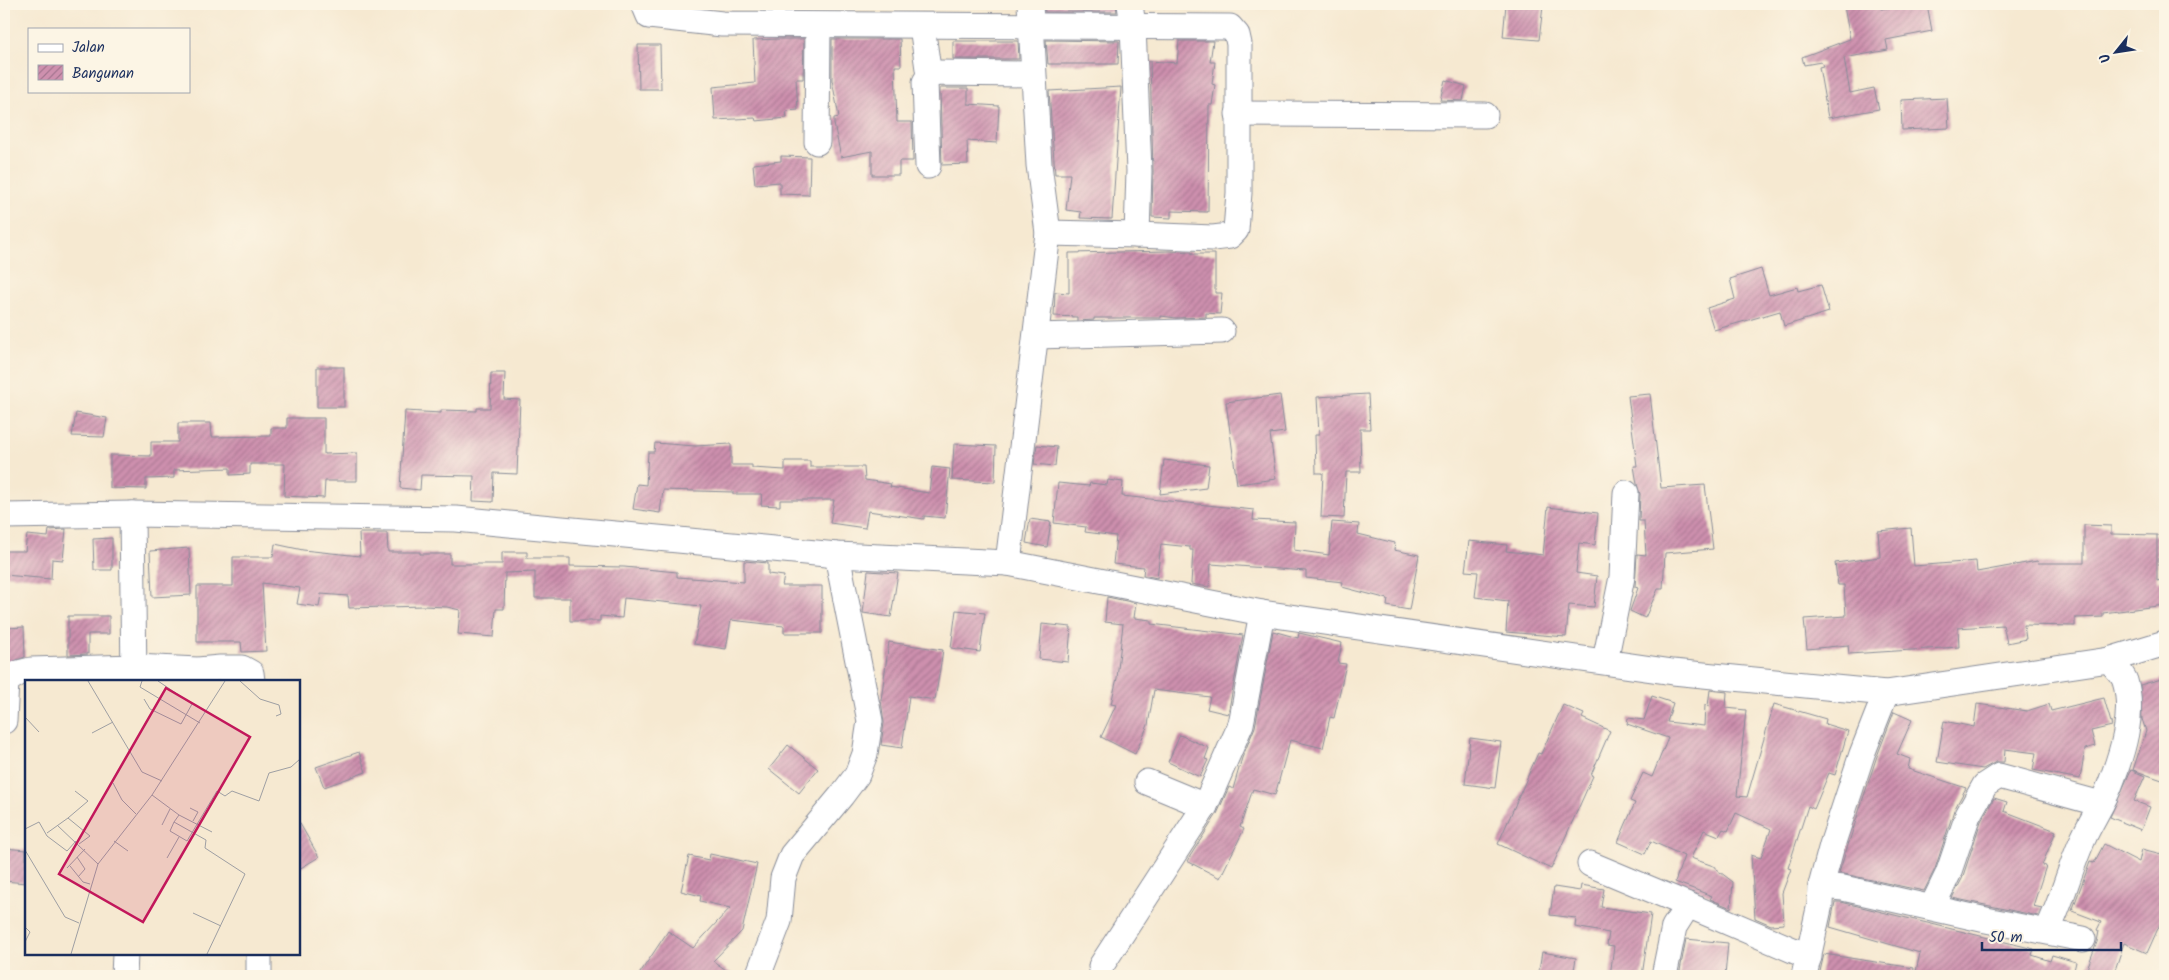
<svg xmlns="http://www.w3.org/2000/svg" width="2169" height="980" viewBox="0 0 2169 980" font-family="Kalam,sans-serif">
<defs>
<pattern id="building-hatch" width="6" height="6" patternUnits="userSpaceOnUse" patternTransform="scale(1.25)"><rect width="6" height="6" fill="#ce90ae"/><path d="M-1 1l2-2M0 6l6-6M5 7l2-2" fill="none" stroke="#a67691"/></pattern>
</defs>
<rect width="100%" height="100%" fill="#fcf5e5"/>
<filter id="ink" filterUnits="userSpaceOnUse"><feTurbulence type="fractalNoise" baseFrequency=".02" numOctaves="2"/><feDisplacementMap in="SourceGraphic" scale="10" xChannelSelector="R" yChannelSelector="G"/><feConvolveMatrix kernelMatrix="1 2 1 2 8 2 1 2 1" color-interpolation-filters="sRGB"/></filter>
<filter id="wash" filterUnits="userSpaceOnUse"><feTurbulence type="fractalNoise" baseFrequency=".0096" numOctaves="4" result="noise"/><feDisplacementMap in="SourceGraphic" scale="20" xChannelSelector="R" yChannelSelector="G"/><feGaussianBlur stdDeviation="1.12" result="paint"/><feColorMatrix in="noise" values="0 0 0 0 0 0 0 0 0 0 0 0 0 0 0 0 0 1.4 0 .05"/><feComposite in="paint" operator="in"/></filter>
<g filter="url(#wash)">
<rect width="100%" height="100%" fill="#f6e9d1"/>
<g id="blocks">
<g fill="url(#building-hatch)">
<polygon points="1044,4 1116,4 1117,12 1045,12"/>
<polygon points="1506,4 1543,6 1539,40 1503,37"/>
<polygon points="1854,4 1880,4 1881,9 1910,4 1927,4 1932,31 1886,40 1888,50 1844,58 1850,93 1874,88 1879,109 1828,118 1819,67 1823,66 1821,62 1804,65 1802,57 1850,39 1844,6"/>
<polygon points="780,39 804,39 803,79 796,79 798,110 786,111 787,118 756,121 755,118 715,120 713,87 755,83 753,40"/>
<polygon points="832,39 900,39 901,66 895,66 897,122 912,122 913,161 899,161 899,175 872,175 872,151 841,157 834,124 834,118 839,117 832,80"/>
<polygon points="1046,40 1119,41 1118,64 1048,64"/>
<polygon points="953,41 1018,41 1019,59 953,59"/>
<polygon points="1179,41 1213,41 1210,62 1215,62 1212,84 1215,85 1212,105 1209,105 1208,212 1171,211 1171,218 1152,217 1153,171 1150,61 1177,63"/>
<polygon points="638,45 660,45 661,89 639,89"/>
<polygon points="1445,80 1466,86 1463,101 1440,100"/>
<polygon points="1121,87 1112,219 1080,218 1081,212 1066,210 1070,174 1055,174 1049,91"/>
<polygon points="940,88 968,88 968,104 999,106 997,143 967,141 968,164 942,165"/>
<polygon points="1947,98 1949,128 1902,130 1901,100"/>
<polygon points="781,156 810,157 809,195 780,194 780,182 755,184 753,164 781,161"/>
<polygon points="1169,251 1192,252 1192,254 1215,254 1215,293 1222,293 1220,314 1206,313 1206,317 1176,318 1161,316 1161,318 1094,318 1094,320 1077,321 1077,317 1054,316 1055,292 1069,293 1069,253"/>
<polygon points="1761,269 1769,295 1797,287 1798,291 1821,285 1829,312 1784,326 1780,311 1714,330 1707,308 1735,299 1730,279"/>
<rect x="317" y="367" width="27" height="40"/>
<polygon points="491,373 505,373 504,399 520,400 517,474 494,473 493,502 473,501 474,476 421,475 420,490 400,488 405,411 441,413 441,410 477,411 477,408 490,408"/>
<polygon points="1368,394 1370,429 1360,429 1361,472 1346,472 1344,518 1321,517 1323,473 1316,473 1315,435 1319,435 1317,397"/>
<polygon points="1650,394 1661,488 1705,485 1713,549 1665,553 1663,589 1658,589 1645,618 1630,611 1638,588 1635,587 1637,554 1646,555 1644,521 1639,521 1640,494 1637,484 1634,466 1637,466 1628,396"/>
<polygon points="1280,395 1285,432 1270,434 1276,479 1237,484 1226,402"/>
<polygon points="76,413 107,418 104,437 72,436"/>
<polygon points="287,418 324,418 324,454 357,453 357,481 325,481 324,498 284,496 285,464 250,464 250,474 230,475 230,468 174,470 174,478 146,479 146,489 110,488 110,455 151,456 151,442 178,442 178,423 211,423 212,437 271,436 271,428 287,428"/>
<polygon points="655,443 695,446 731,444 731,465 752,465 752,468 785,470 785,461 810,461 810,467 864,467 865,480 891,484 890,487 929,493 932,467 950,469 945,518 924,516 924,519 868,511 865,528 830,523 834,500 780,500 780,506 761,505 762,494 733,494 733,492 663,490 660,513 633,509 637,484 646,485 648,452 654,452"/>
<polygon points="954,444 996,446 995,482 952,480"/>
<polygon points="1037,445 1057,447 1055,466 1034,464"/>
<polygon points="1164,460 1209,465 1206,488 1160,494"/>
<polygon points="1108,480 1123,482 1122,496 1254,510 1253,520 1295,522 1294,550 1329,555 1332,522 1359,524 1358,534 1395,543 1394,550 1419,555 1409,610 1387,606 1388,599 1342,587 1343,582 1306,578 1306,571 1211,564 1209,587 1191,584 1193,550 1190,550 1190,547 1161,544 1157,578 1143,575 1144,567 1113,564 1116,536 1085,532 1086,527 1054,523 1058,483 1089,486 1090,483 1107,485"/>
<polygon points="1548,507 1598,513 1595,545 1579,543 1576,573 1597,576 1594,607 1569,605 1566,637 1506,632 1508,601 1475,597 1478,572 1465,571 1469,541 1507,545 1506,551 1543,555"/>
<polygon points="1030,519 1051,522 1047,547 1026,543"/>
<polygon points="2084,525 2111,526 2111,534 2157,535 2157,581 2165,579 2165,605 2103,613 2103,617 2075,618 2075,626 2024,625 2026,639 2007,643 2003,625 1958,628 1959,647 1849,654 1848,645 1807,649 1804,619 1846,616 1844,585 1838,585 1835,563 1880,557 1878,531 1911,528 1914,566 1976,561 1977,572 2037,561 2038,563 2084,563"/>
<polygon points="66,529 63,560 52,559 51,579 4,575 4,551 25,551 27,535 48,537 49,530"/>
<polygon points="359,533 387,533 388,552 420,552 420,554 450,554 450,564 502,564 502,552 527,552 527,558 570,558 570,566 624,567 677,572 677,577 744,582 744,561 768,563 768,574 784,576 782,586 822,586 822,633 784,633 784,626 731,620 726,649 694,644 701,606 624,598 622,618 600,616 600,621 570,621 570,598 535,598 535,572 505,573 504,609 496,609 494,637 458,634 460,610 447,607 423,606 349,608 348,596 321,594 319,607 297,604 300,588 262,583 266,651 242,652 241,642 197,642 197,586 233,586 233,557 273,557 275,544 303,550 360,556"/>
<polygon points="112,538 112,570 94,570 93,539"/>
<polygon points="189,548 191,595 152,597 150,551"/>
<polygon points="868,571 898,573 891,617 863,613"/>
<polygon points="1107,597 1136,603 1134,618 1151,620 1151,624 1243,635 1228,714 1207,709 1210,697 1154,690 1148,725 1135,754 1101,737 1116,705 1111,704 1117,678 1123,624 1105,622"/>
<polygon points="956,610 985,613 980,652 951,648"/>
<polygon points="68,616 109,616 109,634 88,634 88,654 68,655"/>
<polygon points="1042,624 1071,627 1068,662 1039,659"/>
<polygon points="24,627 25,657 6,664 6,628"/>
<polygon points="1273,631 1298,638 1299,633 1342,643 1338,663 1346,664 1334,718 1330,717 1323,748 1290,740 1275,795 1253,789 1240,827 1244,829 1220,878 1187,861 1217,814 1229,787 1233,789 1242,758 1255,727"/>
<polygon points="889,642 943,650 935,700 909,696 902,748 881,745 884,723 881,700"/>
<polygon points="2165,678 2165,781 2133,770 2146,731 2142,719 2140,685"/>
<polygon points="1710,690 1727,692 1726,708 1746,710 1737,796 1747,797 1774,704 1826,719 1825,724 1848,731 1835,775 1829,773 1814,809 1808,806 1788,868 1791,869 1782,893 1784,924 1771,925 1755,918 1751,855 1761,858 1771,829 1736,813 1728,831 1723,829 1719,836 1704,830 1691,858 1716,867 1716,869 1733,882 1731,908 1710,899 1712,896 1675,882 1684,856 1651,841 1645,854 1618,842 1635,803 1630,801 1643,773 1652,777 1668,738 1627,724 1628,718 1644,720 1652,696 1673,703 1667,722 1704,726 1705,705 1708,706"/>
<polygon points="2104,698 2112,726 2091,731 2095,746 2085,749 2080,779 2033,770 2036,753 2005,749 2004,762 1996,762 1983,769 1937,762 1944,721 1974,727 1977,704 2027,711 2049,704 2051,711"/>
<polygon points="1563,705 1584,714 1582,718 1610,731 1591,775 1593,776 1551,869 1498,844 1538,753 1541,754"/>
<polygon points="1894,712 1912,720 1897,754 1910,759 1908,769 1966,788 1954,810 1935,869 1924,891 1839,873 1876,759"/>
<polygon points="1180,735 1209,748 1205,759 1208,760 1200,777 1168,762"/>
<polygon points="1470,738 1501,742 1495,788 1465,784"/>
<polygon points="788,745 818,769 799,793 769,769"/>
<polygon points="359,752 366,772 324,787 316,767"/>
<polygon points="2131,770 2145,776 2134,801 2150,807 2141,830 2110,817"/>
<polygon points="1994,798 2007,802 2004,811 2056,831 2042,865 2046,866 2033,906 2042,908 2038,916 1952,898 1962,879 1981,821"/>
<polygon points="299,822 319,857 299,869"/>
<polygon points="2104,844 2139,862 2142,849 2165,855 2165,913 2147,953 2124,943 2113,976 1915,976 1920,953 1830,927 1835,902 1841,902 2034,949 2032,955 2050,961 2052,955 2076,962 2074,970 2085,974 2097,942 2099,931 2097,930 2101,922 2072,911 2090,862 2094,863"/>
<polygon points="4,848 26,850 26,883 4,881"/>
<polygon points="710,854 757,864 742,931 713,961 735,976 638,976 668,931 693,948 730,908 700,901 701,896 681,891 689,856 709,860"/>
<polygon points="1581,885 1604,889 1601,907 1651,914 1642,976 1610,976 1614,946 1607,945 1609,933 1575,927 1576,918 1550,915 1554,887 1580,891"/>
<polygon points="1686,939 1728,943 1725,976 1679,976"/>
<polygon points="1542,952 1576,958 1573,976 1538,976"/>
<polygon points="1824,954 1914,968 1913,976 1819,976"/>
</g>
</g>
</g>
<g filter="url(#ink)">
<use href="#blocks" fill-opacity="0" stroke="#888c98" stroke-width="1"/>
<g fill="none" stroke-linecap="round" stroke-linejoin="round">
<g stroke="#888c98" stroke-width="27">
<g id="minor">
<polyline points="644,4 649,16 722,24 1230,27 1237,35 1239,44 1239,193 1236,230 1230,236 1213,238 1137,235"/>
<polyline points="922,26 929,76"/>
<polyline points="1238,114 1485,115"/>
<polyline points="817,142 818,26"/>
<polyline points="928,166 925,82 929,76 938,73 1032,74"/>
<polyline points="1048,233 1137,235 1139,171 1133,26 1130,4"/>
<polyline points="1036,336 1222,331"/>
<polyline points="132,514 134,681"/>
<polyline points="4,516 132,514 456,519 837,555 1008,563 1262,613 1673,672 1886,693 2109,660 2165,643"/>
<polyline points="1008,563 1048,233 1039,165 1030,4"/>
<polyline points="1605,661 1622,577 1626,493"/>
<polyline points="4,721 6,681 19,673 31,670 135,667 198,670 220,668 242,668 251,673 252,681"/>
<polyline points="1147,782 1205,806"/>
<polyline points="1590,864 1688,905"/>
<polyline points="1821,886 1843,888 1986,920 2083,939"/>
<polyline points="1932,907 1948,874 1968,815 1985,785 1999,776 2101,804"/>
<path d="M2047 931C2062 902 2069 870 2083 839 2091 821 2103 804 2110 785 2122 754 2135 714 2125 681 2123 674 2114 666 2109 660"/>
<polyline points="259,954 259,976"/>
<polyline points="1101,966 1205,806 1241,724 1262,613"/>
<polyline points="124,976 125,954"/>
<polyline points="758,976 779,921 783,878 792,855 842,795 857,775 865,754 870,721 837,555"/>
<polyline points="1664,976 1674,927 1688,905 1809,957"/>
<polyline points="1804,976 1820,904 1821,886 1832,845 1862,754 1886,693"/>
</g>
</g>
<use href="#minor" stroke="#fff" stroke-width="25"/>
</g>
</g>
<g transform="translate(25 680)">
<rect width="275" height="275" fill="#f6e9d1"/>
<path fill="none" stroke="#9e9fa3" stroke-width="1" d="M63 1 117 92 137 101M117 1 115 7 175 43M215 1 235 19 254 25 256 34 251 36M119 19 125 29 156 44 167 24 133 1M0 37 14 52M67 53 88 42M88 103 97 120 111 134M50 111 63 121 43 138 65 156 54 164M127 115 154 135 187 152M165 128 173 132 168 141M154 135 149 142 181 160 180 168 220 194 182 274M149 142 145 151 162 161 192 111 200 116 207 111 234 121 244 93 266 87 275 79M32 145 73 184M137 145 145 129M0 149 14 142 22 156 42 171 51 161M22 153 43 138M89 161 103 171M0 170 40 237 54 243M52 177 60 189 53 197M142 178 154 157M45 186 58 202 65 204M42 188 60 169M168 233 196 246M0 247 5 252 0 262M46 274 73 184 127 115 200 1"/>
<path fill="#c2185b" fill-opacity="0.15" stroke="#c2185b" stroke-width="2.5" d="M141 8 225 57 118 242 34 194Z"/>
<rect width="275" height="275" fill="none" stroke="#1b2f5e" stroke-width="2.5"/>
</g>
<rect width="2169" height="980" fill="none" stroke="#fcf5e5" stroke-width="20"/>
<rect x="28" y="28" width="162" height="65" fill="#fcf5e5" stroke="#a2a6af"/>
<rect x="38" y="44" width="25" height="8" fill="#ffffff" stroke="#a2a6af"/>
<text x="72" y="52" font-size="15" fill="#1b2f5e">Jalan</text>
<rect x="38" y="65" width="25" height="15" fill="url(#building-hatch)" stroke="#a2a6af"/>
<text x="72" y="78" font-size="15" fill="#1b2f5e">Bangunan</text>
<g transform="translate(2116 52) rotate(240)" stroke="#fcf5e5" stroke-width="4" paint-order="stroke">
<path d="M0-4L9 19L0 12L-9 19Z" fill="#1b2f5e"/>
<text y="-8" font-size="14" font-weight="bold" text-anchor="middle" fill="#1b2f5e">U</text>
</g>
<path d="M1982 942v8h139v-8" fill="none" stroke="#1b2f5e" stroke-width="2.5"/>
<text x="1989" y="942" font-size="15" fill="#1b2f5e" stroke="#fcf5e5" stroke-width="4" paint-order="stroke">50 m</text>
</svg>
